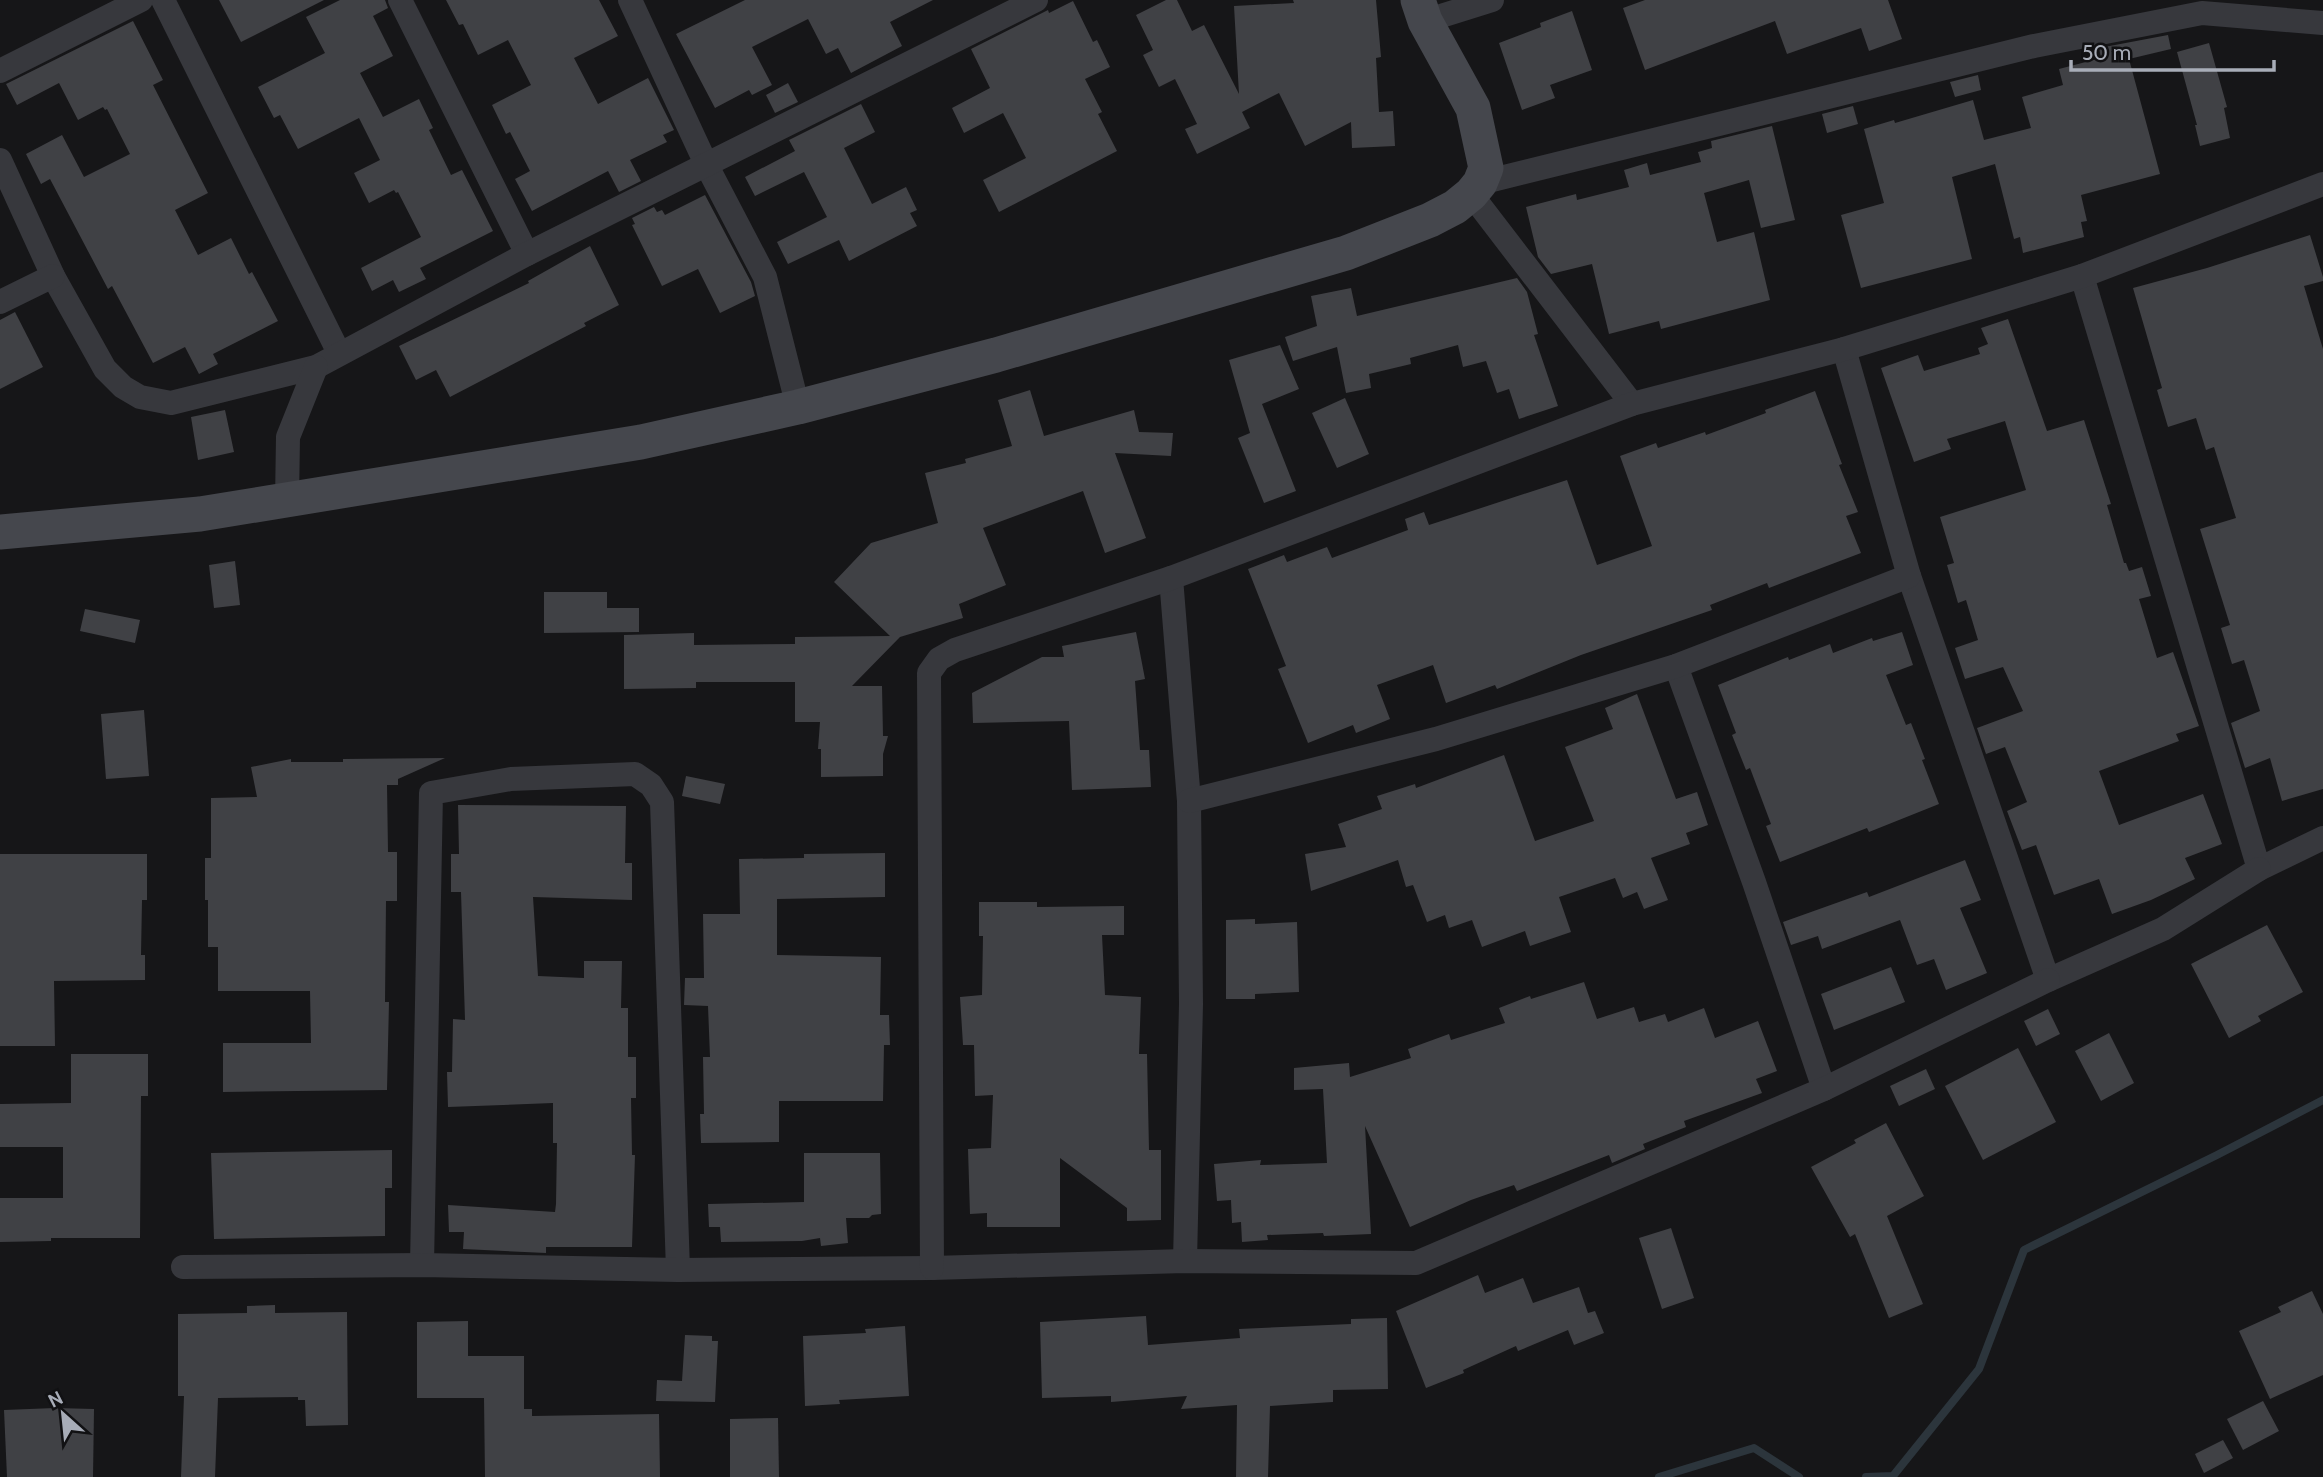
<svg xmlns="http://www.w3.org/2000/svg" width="2323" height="1477" viewBox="0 0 2323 1477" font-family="Cabin,sans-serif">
<rect width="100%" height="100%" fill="#161618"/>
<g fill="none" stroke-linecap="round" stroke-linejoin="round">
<g stroke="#2c353c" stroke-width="8">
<polyline points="1659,1477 1754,1448 1799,1477"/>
<polyline points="1866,1477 1893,1476 1979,1369 2024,1250 2217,1155 2323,1100"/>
</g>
</g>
<g fill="#404145">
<polygon points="219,0 324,0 241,42"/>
<polygon points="340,0 385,0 388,8 373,16 393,56 360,73 383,117 419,99 433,128 429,130 451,175 462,170 493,231 420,268 426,279 399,292 393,280 372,291 361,268 421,237 398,192 396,193 394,190 369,203 354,173 380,160 359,118 298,149 280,115 274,118 258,87 325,53 306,17"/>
<polygon points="446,0 599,0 618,36 574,58 598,104 648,78 674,130 663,135 667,142 630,160 641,181 619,192 608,171 532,211 515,179 530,171 510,132 506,134 492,105 531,85 508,40 478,55 463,24 459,25"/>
<polygon points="745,0 933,0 890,22 902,46 851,73 838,48 826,54 808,19 752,47 772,85 752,95 749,90 715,108 676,34"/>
<polygon points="1166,0 1177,0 1192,31 1204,25 1239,94 1234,6 1294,3 1293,0 1376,0 1381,57 1376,58 1379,112 1393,111 1395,146 1352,148 1351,122 1305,146 1279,93 1242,112 1250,128 1197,154 1185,129 1197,124 1175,79 1159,87 1143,55 1153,50 1136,15"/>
<polygon points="1645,0 1888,0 1902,39 1869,51 1861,28 1787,54 1775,21 1645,70 1623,8"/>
<polygon points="1073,1 1093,42 1097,40 1110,67 1085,79 1102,112 1098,114 1117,151 999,212 983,180 1026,158 1003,113 964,133 952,108 990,88 971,49 1048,10 1049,13"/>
<polygon points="1572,11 1592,70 1550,85 1555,98 1522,110 1499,43 1541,27 1540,23"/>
<polygon points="133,21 163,80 153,85 208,193 175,210 198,255 231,238 249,274 252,272 278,321 213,354 218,364 199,374 185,347 153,363 112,286 108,289 50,179 41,184 26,154 62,135 84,177 130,154 107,109 105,110 103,107 78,120 59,83 17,105 6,84"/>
<polygon points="2168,35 2171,49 2129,59 2160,174 2081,195 2087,221 2081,222 2084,237 2023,253 2020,237 2014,239 1995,164 1952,177 1972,259 1861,288 1841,215 1884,203 1864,129 1894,120 1895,123 1973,100 1984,140 2031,128 2022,97 2063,85 2059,69 2101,58 2099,48"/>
<polygon points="2209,43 2227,107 2224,108 2230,138 2200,146 2195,125 2197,125 2177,52"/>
<polygon points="1978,75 1981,90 1955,97 1950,82"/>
<polygon points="788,83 798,102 775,113 766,95"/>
<polygon points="861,104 875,132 844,148 872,204 906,187 917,210 910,213 917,226 849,261 839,240 788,264 777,242 827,217 804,172 755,196 745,177 795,151 789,140"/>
<polygon points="1853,106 1858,124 1827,133 1822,114"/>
<polygon points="1772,126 1795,220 1761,228 1749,180 1704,193 1717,242 1754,232 1770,300 1661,329 1659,321 1609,334 1592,264 1551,274 1538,257 1526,207 1576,194 1577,200 1629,187 1624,170 1647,163 1650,175 1701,162 1698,152 1712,148 1711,141"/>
<polygon points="705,195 751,282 755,296 720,313 698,269 662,286 632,225 635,224 632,218 654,207 657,212 662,210 665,215"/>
<polygon points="2310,235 2323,277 2323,281 2304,286 2323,349 2323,789 2282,801 2270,758 2245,768 2231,723 2260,711 2244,660 2232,664 2221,628 2230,625 2200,529 2236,518 2214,447 2206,450 2196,418 2168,427 2157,390 2162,388 2133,288 2207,268"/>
<polygon points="590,246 619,305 584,323 586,326 450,397 436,370 416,380 399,346 529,283 528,281"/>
<polygon points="1517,278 1527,292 1538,334 1534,335 1558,406 1519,419 1509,389 1497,393 1486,361 1463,367 1458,345 1410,358 1411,364 1369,374 1371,388 1346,393 1337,347 1293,361 1285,337 1317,326 1311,296 1351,288 1357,316"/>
<polygon points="15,312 43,367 0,389 0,320"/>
<polygon points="2008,319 2047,431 2084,420 2111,504 2107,505 2124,563 2126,563 2129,571 2142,567 2151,596 2139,599 2157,658 2173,652 2199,726 2176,734 2179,741 2099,771 2119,825 2203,794 2222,844 2185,858 2195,879 2151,900 2112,914 2099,879 2054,895 2036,845 2022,850 2007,811 2027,802 2005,747 1986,754 1977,728 2023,711 2003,667 1965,679 1955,648 1978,640 1966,600 1958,603 1947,565 1954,563 1940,517 2026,490 2005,421 1947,439 1951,449 1914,462 1881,368 1918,355 1924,371 1980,354 1978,348 1988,344 1981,328"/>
<polygon points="1280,345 1299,389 1262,404 1296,491 1264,503 1238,438 1250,433 1229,360"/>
<polygon points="1030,390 1044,436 1134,410 1139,432 1173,433 1171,456 1115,453 1146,538 1105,553 1083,491 983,528 1006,585 959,604 963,618 900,637 852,686 882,686 883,736 888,736 883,754 883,776 821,777 821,749 818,749 820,722 795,722 795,682 696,682 696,688 624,689 624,635 694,633 694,645 795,644 795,637 890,636 834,582 871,543 938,523 925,473 966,463 965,459 1012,446 998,400"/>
<polygon points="1815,391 1842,464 1839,465 1858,512 1846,516 1861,553 1769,588 1767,583 1710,605 1712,610 1581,655 1497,689 1495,685 1446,703 1433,665 1377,685 1390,719 1356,733 1353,725 1308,743 1278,669 1286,666 1248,569 1284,555 1287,562 1327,547 1332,558 1408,530 1405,519 1424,512 1429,525 1567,480 1597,565 1652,546 1620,456 1656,443 1658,448 1705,432 1706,435 1766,413 1765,410"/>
<polygon points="1345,398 1369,454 1337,468 1312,413"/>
<polygon points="225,410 234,452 198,460 191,417"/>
<polygon points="235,561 240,605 214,608 209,565"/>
<polygon points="544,592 607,592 607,608 639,608 639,632 544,633"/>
<polygon points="85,609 140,620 135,643 80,631"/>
<polygon points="1136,632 1145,679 1135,681 1140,750 1149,750 1151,787 1072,790 1069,721 973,723 972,693 1042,657 1064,657 1062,646"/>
<polygon points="1902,632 1913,665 1886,675 1906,725 1911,723 1925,759 1922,760 1939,804 1869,832 1867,828 1780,862 1766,826 1771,824 1750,768 1746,770 1732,735 1736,733 1718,685 1788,657 1789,660 1830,644 1833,653 1872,638 1873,641"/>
<polygon points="1637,694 1676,799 1697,792 1708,825 1686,833 1690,844 1651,858 1668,900 1644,909 1637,892 1623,898 1615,878 1559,897 1571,932 1530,946 1525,931 1482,947 1472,920 1449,928 1445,915 1427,922 1413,885 1406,887 1398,860 1311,891 1305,854 1346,847 1338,824 1382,809 1377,796 1415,784 1416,788 1504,755 1535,841 1594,821 1565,747 1613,729 1605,708"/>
<polygon points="144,710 149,776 106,779 101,714"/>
<polygon points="445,758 398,779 398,785 387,785 388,852 397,852 397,901 386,901 385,1002 389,1002 387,1090 223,1092 223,1043 311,1043 310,991 218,991 218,947 208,947 208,900 205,900 205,858 211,858 211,798 257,797 251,767 291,759 291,762 343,762 343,759"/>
<polygon points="686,776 725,784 720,804 682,796"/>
<polygon points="458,805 626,806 625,863 632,863 632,900 533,897 538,976 584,978 584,961 622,961 621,1008 628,1008 628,1057 636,1057 636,1098 631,1098 632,1155 635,1155 632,1247 546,1247 546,1253 463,1249 464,1232 449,1232 448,1205 555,1212 556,1204 557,1143 553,1143 553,1103 448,1107 447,1072 452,1072 453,1019 465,1020 461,892 451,892 451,854 459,854"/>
<polygon points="885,853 885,897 777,899 777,955 881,957 880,1015 889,1015 890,1045 884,1045 883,1101 779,1101 779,1142 701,1143 700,1114 704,1114 703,1057 710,1057 708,1006 684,1005 685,978 704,978 703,914 740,914 739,859 804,858 804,854"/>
<polygon points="0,854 147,854 147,900 142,900 141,955 145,955 145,980 54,981 55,1046 0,1046"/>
<polygon points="1965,860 1981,900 1960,908 1987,973 1946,990 1934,959 1917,965 1900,920 1822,949 1818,936 1791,945 1783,922 1867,892 1869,897"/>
<polygon points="979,902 1037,902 1037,907 1124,906 1124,935 1102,935 1105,995 1141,997 1139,1054 1147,1054 1149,1150 1161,1150 1161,1220 1127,1221 1127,1208 1060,1158 1060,1227 987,1227 987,1213 970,1214 968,1149 991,1148 993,1095 975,1096 974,1045 963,1045 960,997 982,995 983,936 979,936"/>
<polygon points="1255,919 1255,924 1297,922 1299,992 1255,994 1255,999 1226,999 1226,920"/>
<polygon points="2267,925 2303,992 2258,1016 2261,1021 2229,1038 2191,964"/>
<polygon points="1891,967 1905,1002 1834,1030 1821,994"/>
<polygon points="1584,982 1597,1019 1634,1007 1639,1022 1665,1014 1668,1022 1704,1008 1715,1038 1758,1021 1777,1071 1756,1079 1762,1093 1684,1121 1686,1127 1643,1144 1645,1149 1612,1163 1609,1155 1517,1191 1514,1185 1471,1200 1410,1227 1365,1126 1371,1234 1324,1236 1323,1233 1267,1235 1268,1240 1242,1242 1241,1222 1232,1223 1231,1200 1217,1201 1214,1164 1261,1160 1260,1165 1327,1163 1323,1089 1294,1090 1294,1068 1349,1063 1350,1077 1411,1058 1408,1049 1449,1034 1451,1040 1505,1023 1499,1008 1530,996 1531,999"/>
<polygon points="2048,1009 2060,1034 2036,1046 2024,1021"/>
<polygon points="2109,1033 2134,1083 2101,1101 2075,1051"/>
<polygon points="2018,1048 2056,1122 1983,1160 1945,1086"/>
<polygon points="71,1054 148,1054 148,1096 141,1096 140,1238 51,1238 51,1241 0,1242 0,1198 63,1198 63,1147 0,1147 0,1104 71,1103"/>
<polygon points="1926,1069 1935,1089 1899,1106 1890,1086"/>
<polygon points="1886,1123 1924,1196 1887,1216 1923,1304 1889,1318 1855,1234 1850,1237 1811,1167 1856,1143 1854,1140"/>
<polygon points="392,1150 392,1188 385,1188 385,1236 214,1239 211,1153"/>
<polygon points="804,1153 880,1153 881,1214 872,1215 869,1218 846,1218 848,1243 821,1246 820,1238 802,1241 721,1242 720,1227 709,1227 708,1204 804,1202"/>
<polygon points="1671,1228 1694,1298 1662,1309 1639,1238"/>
<polygon points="1478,1275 1485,1293 1523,1278 1533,1303 1579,1287 1588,1313 1595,1311 1604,1333 1574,1345 1568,1330 1518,1351 1516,1346 1463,1370 1464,1373 1426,1388 1396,1311"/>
<polygon points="2312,1291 2323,1314 2323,1375 2270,1399 2239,1331 2281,1312 2278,1307"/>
<polygon points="275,1305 275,1313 347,1312 348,1425 306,1426 305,1400 298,1400 298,1397 218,1398 215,1477 181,1477 184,1396 178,1396 178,1314 247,1313 247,1306"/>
<polygon points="1146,1316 1148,1345 1240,1338 1239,1329 1351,1324 1351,1319 1387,1318 1388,1389 1333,1390 1333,1402 1270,1406 1268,1477 1236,1477 1237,1405 1181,1409 1187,1396 1111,1402 1111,1396 1042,1398 1040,1322"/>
<polygon points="468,1321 468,1356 524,1356 524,1409 532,1409 532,1416 659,1414 660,1477 485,1477 484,1398 417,1398 417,1322"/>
<polygon points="905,1326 909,1396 839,1400 840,1404 805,1406 803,1336 866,1333 865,1329"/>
<polygon points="685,1335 712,1336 712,1341 718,1341 715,1402 656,1401 657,1380 682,1381"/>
<polygon points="2263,1401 2279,1431 2243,1450 2227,1419"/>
<polygon points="55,1408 94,1409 93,1477 7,1477 4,1410"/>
<polygon points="778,1418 779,1477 730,1477 730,1419"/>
<polygon points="2223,1440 2233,1458 2204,1473 2195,1454"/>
</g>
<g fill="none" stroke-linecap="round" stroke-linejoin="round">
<g stroke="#37383d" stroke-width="24">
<polyline points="163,0 339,353"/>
<polyline points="400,0 527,254"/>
<polyline points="630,0 707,166 765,277 798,407"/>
<polyline points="1425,21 1492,0"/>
<polyline points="0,71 141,0"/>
<polyline points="0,160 53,276 105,369 123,387 140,397 171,403 316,367 527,254 1036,0"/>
<polyline points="1480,183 2034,46 2202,13 2323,23"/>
<polyline points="1471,194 1632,404"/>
<polyline points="2082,276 2259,869 2323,838"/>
<polyline points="0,302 53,276"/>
<polyline points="287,501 288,437 316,367"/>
<polyline points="1909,576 2048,980 2163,929 2259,869"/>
<polyline points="1171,578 1189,801 1191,1004 1185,1261"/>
<polyline points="1676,666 1754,882 1824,1089"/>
<polyline points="1189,801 1436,739 1676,666 1909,576 1844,349"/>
<polyline points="422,1265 431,793 511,779 635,774 651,785 662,802 678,1270"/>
<polyline points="183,1267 422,1265 678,1270 932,1268 1185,1261 1416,1263 1824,1089 2048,980"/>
<polyline points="932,1268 929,673 939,659 955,650 1171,578 1632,404 1844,349 2082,276 2323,184"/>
</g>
<polyline stroke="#45474d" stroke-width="35" points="0,532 200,514 641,442 798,407 996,355 1346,253 1430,220 1455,207 1471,194 1480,183 1486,168 1473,108 1425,21 1418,0"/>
</g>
<g transform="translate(63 1414) rotate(333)" stroke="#111113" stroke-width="5" paint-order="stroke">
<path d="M0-5L12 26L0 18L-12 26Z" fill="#a8adb8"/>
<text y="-10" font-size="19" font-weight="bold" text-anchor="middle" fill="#a8adb8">N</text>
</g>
<path d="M2071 60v10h203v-10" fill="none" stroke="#a8adb8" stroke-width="3.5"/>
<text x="2082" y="60" font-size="21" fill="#a8adb8" stroke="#111113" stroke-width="5" paint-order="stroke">50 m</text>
</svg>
